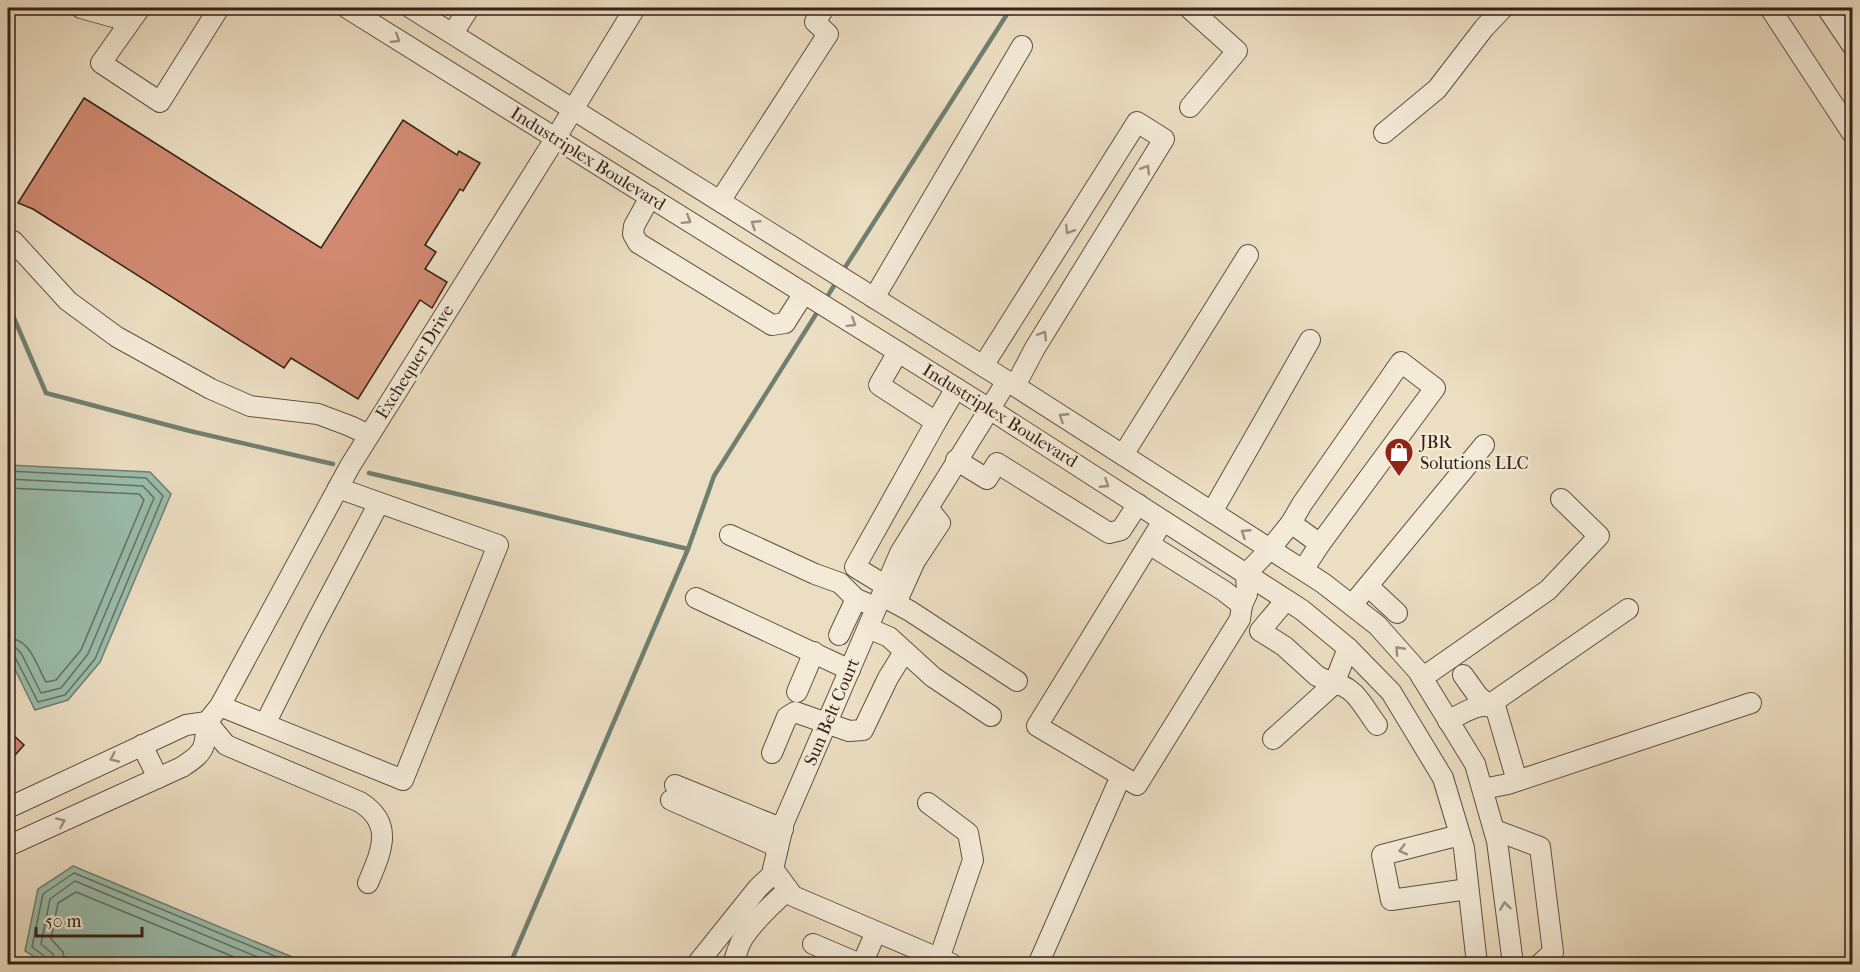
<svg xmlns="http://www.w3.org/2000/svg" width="1860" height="972" viewBox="0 0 1860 972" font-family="'IM FELL French Canon',serif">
<rect width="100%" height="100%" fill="#ecdec2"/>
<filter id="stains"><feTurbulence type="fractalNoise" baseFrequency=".00333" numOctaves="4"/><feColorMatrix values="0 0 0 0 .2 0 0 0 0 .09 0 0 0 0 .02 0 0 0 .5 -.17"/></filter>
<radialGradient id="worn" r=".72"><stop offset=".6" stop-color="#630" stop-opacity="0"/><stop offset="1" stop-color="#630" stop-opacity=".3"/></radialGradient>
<g fill="#9abdad" stroke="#717f71" stroke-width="1.5">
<polygon points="8,465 150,472 171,494 100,662 68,700 35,710 8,655"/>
<polygon points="73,866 309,964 46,964 25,951 38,889"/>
</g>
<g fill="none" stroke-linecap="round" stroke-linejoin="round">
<g stroke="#676f62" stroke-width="1.5">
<polyline points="8,471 146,478 163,496 95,659 65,695 38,702 15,657 8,654"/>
<polyline points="8,479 143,486 154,498 88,654 61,688 41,693 21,653 16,648 8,647"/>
<path d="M8 488 139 494 144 500 81 650 56 680 46 682C36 665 31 639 8 638"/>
<polyline points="48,964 47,958 32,947 43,894 74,873 294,964"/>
<polyline points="56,964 53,954 41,944 50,899 75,881 274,964"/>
<polyline points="65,964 63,952 51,939 58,903 76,892 251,964"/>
</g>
<g stroke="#717f71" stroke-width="4.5">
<polyline points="844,269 1011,8"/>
<polyline points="827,297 835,284"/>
<polyline points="8,304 46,393 190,431 333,464"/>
<polyline points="369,473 688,549 510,964"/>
<polyline points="688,549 714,476 818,311"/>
</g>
</g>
<g fill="#d18a71" stroke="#342116" stroke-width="1.5">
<polygon points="84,98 321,248 403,120 457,155 459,151 480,163 463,191 460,189 425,245 436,252 425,269 447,282 432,308 420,300 358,399 291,358 284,368 33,209 18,203"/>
<polygon points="8,730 24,745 8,763"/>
</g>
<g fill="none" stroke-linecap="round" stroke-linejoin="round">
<g stroke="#625041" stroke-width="22">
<g id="minor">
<polyline points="81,8 117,18 120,8"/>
<polyline points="140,8 101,63 160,102 219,8"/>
<polyline points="347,8 988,408 1302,610 1348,648 1391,692 1443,778 1464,848 1477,964"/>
<polyline points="411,8 1015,386 1323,583 1377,625 1418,671 1475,764 1497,841 1513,964"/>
<polyline points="1189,8 1237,51 1190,107"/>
<polyline points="1770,8 1852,133"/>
<polyline points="1827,8 1852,45"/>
<polyline points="453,33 469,8"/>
<polyline points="1384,133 1437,89 1484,28 1503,8"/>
<polyline points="650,197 634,226 633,234 638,243 772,325 785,323 804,293"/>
<polyline points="720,201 828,34 815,22 824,8"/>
<polyline points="13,241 68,301 117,337 211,389 250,406 318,414 350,426 369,435"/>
<polyline points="874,298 1022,46"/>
<polyline points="898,352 879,385 936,422 956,388"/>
<polyline points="983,366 1137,122 1164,139 1035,348 1015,386"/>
<polyline points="1123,455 1248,255"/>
<polyline points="956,460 987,479 997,463 1109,533 1121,530 1138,504"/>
<polyline points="1212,512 1310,340"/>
<polyline points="1163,521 1037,726 1137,785 1240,619 1242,605 1247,594 1246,574 1270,549 1291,523 1320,544 1303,570"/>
<polyline points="1291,523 1302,504 1401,362 1435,388 1320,544"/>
<polyline points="730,535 815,574 840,583 856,599"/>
<polyline points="1149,544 1224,591 1242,605"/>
<polyline points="886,586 855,567 936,422"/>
<polyline points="1368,586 1397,613"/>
<polyline points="882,596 910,611 1017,681"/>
<polyline points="696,598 850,670"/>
<polyline points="896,603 915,561 940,523 928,508"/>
<polyline points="1352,605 1484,445"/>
<polyline points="868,628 889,637 933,677 991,716"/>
<polyline points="839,635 856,599 866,603"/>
<path d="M1348 648 1334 684C1355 685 1365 710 1377 725"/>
<polyline points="1463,675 1478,696 1489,705 1628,609"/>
<polyline points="1422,678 1548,590 1599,536 1561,499"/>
<polyline points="797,692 814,652"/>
<polyline points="220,706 403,780 498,545 338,488"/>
<path d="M1448 721C1462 714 1480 700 1496 709L1517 781"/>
<polyline points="207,722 220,706 350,466 555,139 635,8"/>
<path d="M207 722 226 745 360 802C395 824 381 852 368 883"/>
<polyline points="265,724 313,628 379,503"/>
<polyline points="1273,739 1334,684 1317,676 1284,646 1260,631 1286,600"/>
<polyline points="142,745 158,778"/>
<polyline points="772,753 787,717 795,712 849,731 863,730 888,678 904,652"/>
<polyline points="675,785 783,829"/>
<polyline points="1483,789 1508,784 1751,703"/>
<polyline points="671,800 778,847"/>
<polyline points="928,803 968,833 973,860 939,959"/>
<polyline points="8,808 186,725 207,722"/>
<polyline points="1495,830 1540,847 1553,952 1540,964"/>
<polyline points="1460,835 1382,855 1391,900 1468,889"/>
<path d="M8 846 182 767C205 752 205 749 207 722"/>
<polyline points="813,944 860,964"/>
<polyline points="1040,960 1121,776"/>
<polyline points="697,964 758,888 775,872"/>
<path d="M733 964C736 956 738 946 743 938 755 920 772 904 788 890"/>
<polyline points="862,964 876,932"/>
<polyline points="952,964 793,896 773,869 784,822 900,553 1007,381"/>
</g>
</g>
<use href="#minor" stroke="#f3ead7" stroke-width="20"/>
</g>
<defs><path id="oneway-chevron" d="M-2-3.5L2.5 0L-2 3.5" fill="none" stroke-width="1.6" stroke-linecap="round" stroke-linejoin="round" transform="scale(1.5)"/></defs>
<g stroke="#9d9080">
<use href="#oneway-chevron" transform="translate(396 39) rotate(32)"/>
<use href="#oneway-chevron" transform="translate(1146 169) rotate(-58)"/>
<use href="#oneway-chevron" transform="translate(687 220) rotate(32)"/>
<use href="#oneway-chevron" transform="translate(755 224) rotate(-147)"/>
<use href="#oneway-chevron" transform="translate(1069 230) rotate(122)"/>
<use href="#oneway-chevron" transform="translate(852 323) rotate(32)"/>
<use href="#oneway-chevron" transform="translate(1043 335) rotate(-58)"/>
<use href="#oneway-chevron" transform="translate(1063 417) rotate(-147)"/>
<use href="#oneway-chevron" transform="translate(1105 484) rotate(33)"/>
<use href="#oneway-chevron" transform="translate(1245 533) rotate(-147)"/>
<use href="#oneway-chevron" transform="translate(1399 650) rotate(-132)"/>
<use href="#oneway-chevron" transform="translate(114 758) rotate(155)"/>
<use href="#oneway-chevron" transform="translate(61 822) rotate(-24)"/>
<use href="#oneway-chevron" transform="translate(1403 850) rotate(166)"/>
<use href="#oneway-chevron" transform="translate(1505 906) rotate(-97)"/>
</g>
<defs>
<g id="shop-pin" transform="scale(1.5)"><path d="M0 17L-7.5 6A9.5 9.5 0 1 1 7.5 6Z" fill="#8f2418" stroke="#f3ead7"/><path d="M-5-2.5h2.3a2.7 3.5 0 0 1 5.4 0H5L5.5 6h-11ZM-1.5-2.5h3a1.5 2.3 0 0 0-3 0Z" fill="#fff"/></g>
</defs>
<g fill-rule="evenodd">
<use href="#shop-pin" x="1399" y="452"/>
</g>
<g text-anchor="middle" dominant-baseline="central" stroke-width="4.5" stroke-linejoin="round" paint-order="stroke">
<g font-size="18" fill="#342116" stroke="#f3ead7">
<text transform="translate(588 159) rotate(32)">Industriplex Boulevard</text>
<text transform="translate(415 362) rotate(-58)">Exchequer Drive</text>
<text transform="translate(1000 416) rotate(32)">Industriplex Boulevard</text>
<text transform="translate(832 712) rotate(-67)">Sun Belt Court</text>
</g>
<g font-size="18" fill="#342116" stroke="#f3ead7" text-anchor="start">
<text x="1420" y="442">JBR<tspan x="1420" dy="21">Solutions LLC</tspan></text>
</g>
</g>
<rect width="1860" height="972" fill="none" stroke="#ecdec2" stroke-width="30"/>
<rect x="9" y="9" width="1842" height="954" fill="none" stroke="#342116" stroke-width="3"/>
<rect x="15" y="15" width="1830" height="942" fill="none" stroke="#342116" stroke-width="1.5"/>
<path d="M36 927v9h106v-9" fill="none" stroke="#342116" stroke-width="3"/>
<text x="45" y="927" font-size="18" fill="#342116" stroke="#f3ead7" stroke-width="4.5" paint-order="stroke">50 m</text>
<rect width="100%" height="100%" filter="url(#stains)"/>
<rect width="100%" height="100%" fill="url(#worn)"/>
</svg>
